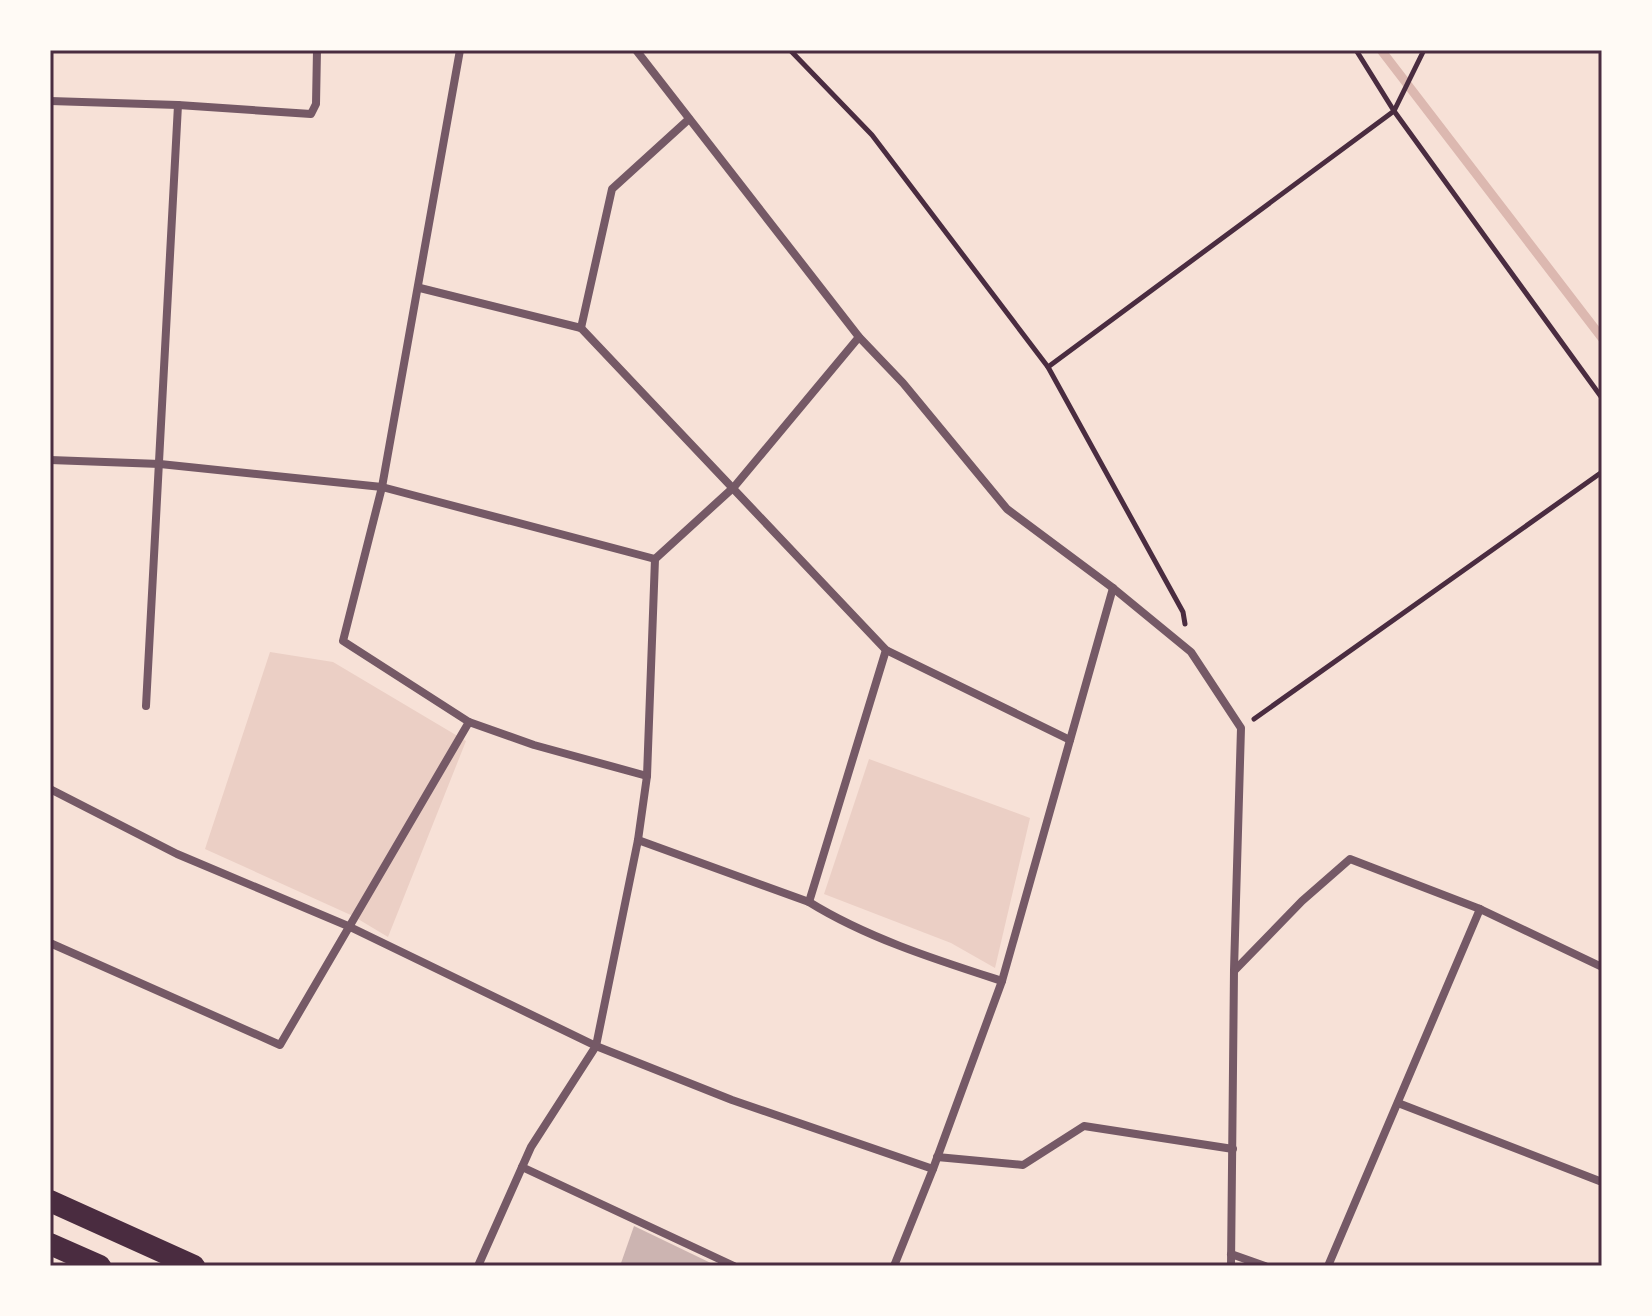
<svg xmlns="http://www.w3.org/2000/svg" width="1652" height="1316" viewBox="0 0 1652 1316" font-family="Commissioner,sans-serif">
<rect width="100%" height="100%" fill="#f7e1d7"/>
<g fill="#ebcfc5">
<polygon points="270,652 333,662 466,741 388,937 353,916 205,849"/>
<polygon points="869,759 1030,818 995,968 951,943 824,894"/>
</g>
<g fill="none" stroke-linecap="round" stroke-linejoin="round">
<polyline stroke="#dcb8b0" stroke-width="9" points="1381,50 1602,338"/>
</g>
<polygon fill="#ccb4b1" points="634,1226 717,1266 620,1266"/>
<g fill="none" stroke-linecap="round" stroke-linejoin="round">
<g stroke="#4a2c40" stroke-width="5">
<polyline points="790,50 872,135 1048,367 1183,612 1185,624"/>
<polyline points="1356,50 1394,111 1602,398"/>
<polyline points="1048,367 1394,111 1424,50"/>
<polyline points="1254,719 1602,472"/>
</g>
<g stroke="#755966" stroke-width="8">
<polyline points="460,50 382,487 343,641 469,722"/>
<polyline points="636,50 859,337 903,383 1007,509 1113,588 1191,652 1241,728 1234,970 1231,1266"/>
<polyline points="50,101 178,105 311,114 316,104 317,50"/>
<polyline points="420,288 581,328 886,650 1070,740"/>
<polyline points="581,328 612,189 689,119"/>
<polyline points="50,460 160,464 382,487 655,559"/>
<polyline points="146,706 178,105"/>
<polyline points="50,789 177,854 348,926 596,1046 732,1100 933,1169"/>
<path d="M638 840 809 902C867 938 937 960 1002 981"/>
<polyline points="809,902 886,650"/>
<polyline points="50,943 280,1045 469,722 534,745 647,776"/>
<polyline points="1235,970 1302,901 1350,859 1480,909 1602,967"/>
<polyline points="1398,1103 1602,1182"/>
<polyline points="937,1157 1023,1165 1084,1126 1233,1149"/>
<polyline points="522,1167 734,1266"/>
<polyline points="1231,1254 1265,1266"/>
<polyline points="478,1266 531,1147 596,1046 638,840 647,776 655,559 734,487 859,337"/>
<polyline points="894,1266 933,1169 1002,981 1113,588"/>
<polyline points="1328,1266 1480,909"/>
</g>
<g stroke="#4a2c40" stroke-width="22">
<polyline points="50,1201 194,1266"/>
<polyline points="50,1244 100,1266"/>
</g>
</g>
<rect width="1652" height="1316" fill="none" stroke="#fffaf5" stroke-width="104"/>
<rect x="52" y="52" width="1548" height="1212" fill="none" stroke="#4a2c40" stroke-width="3"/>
</svg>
